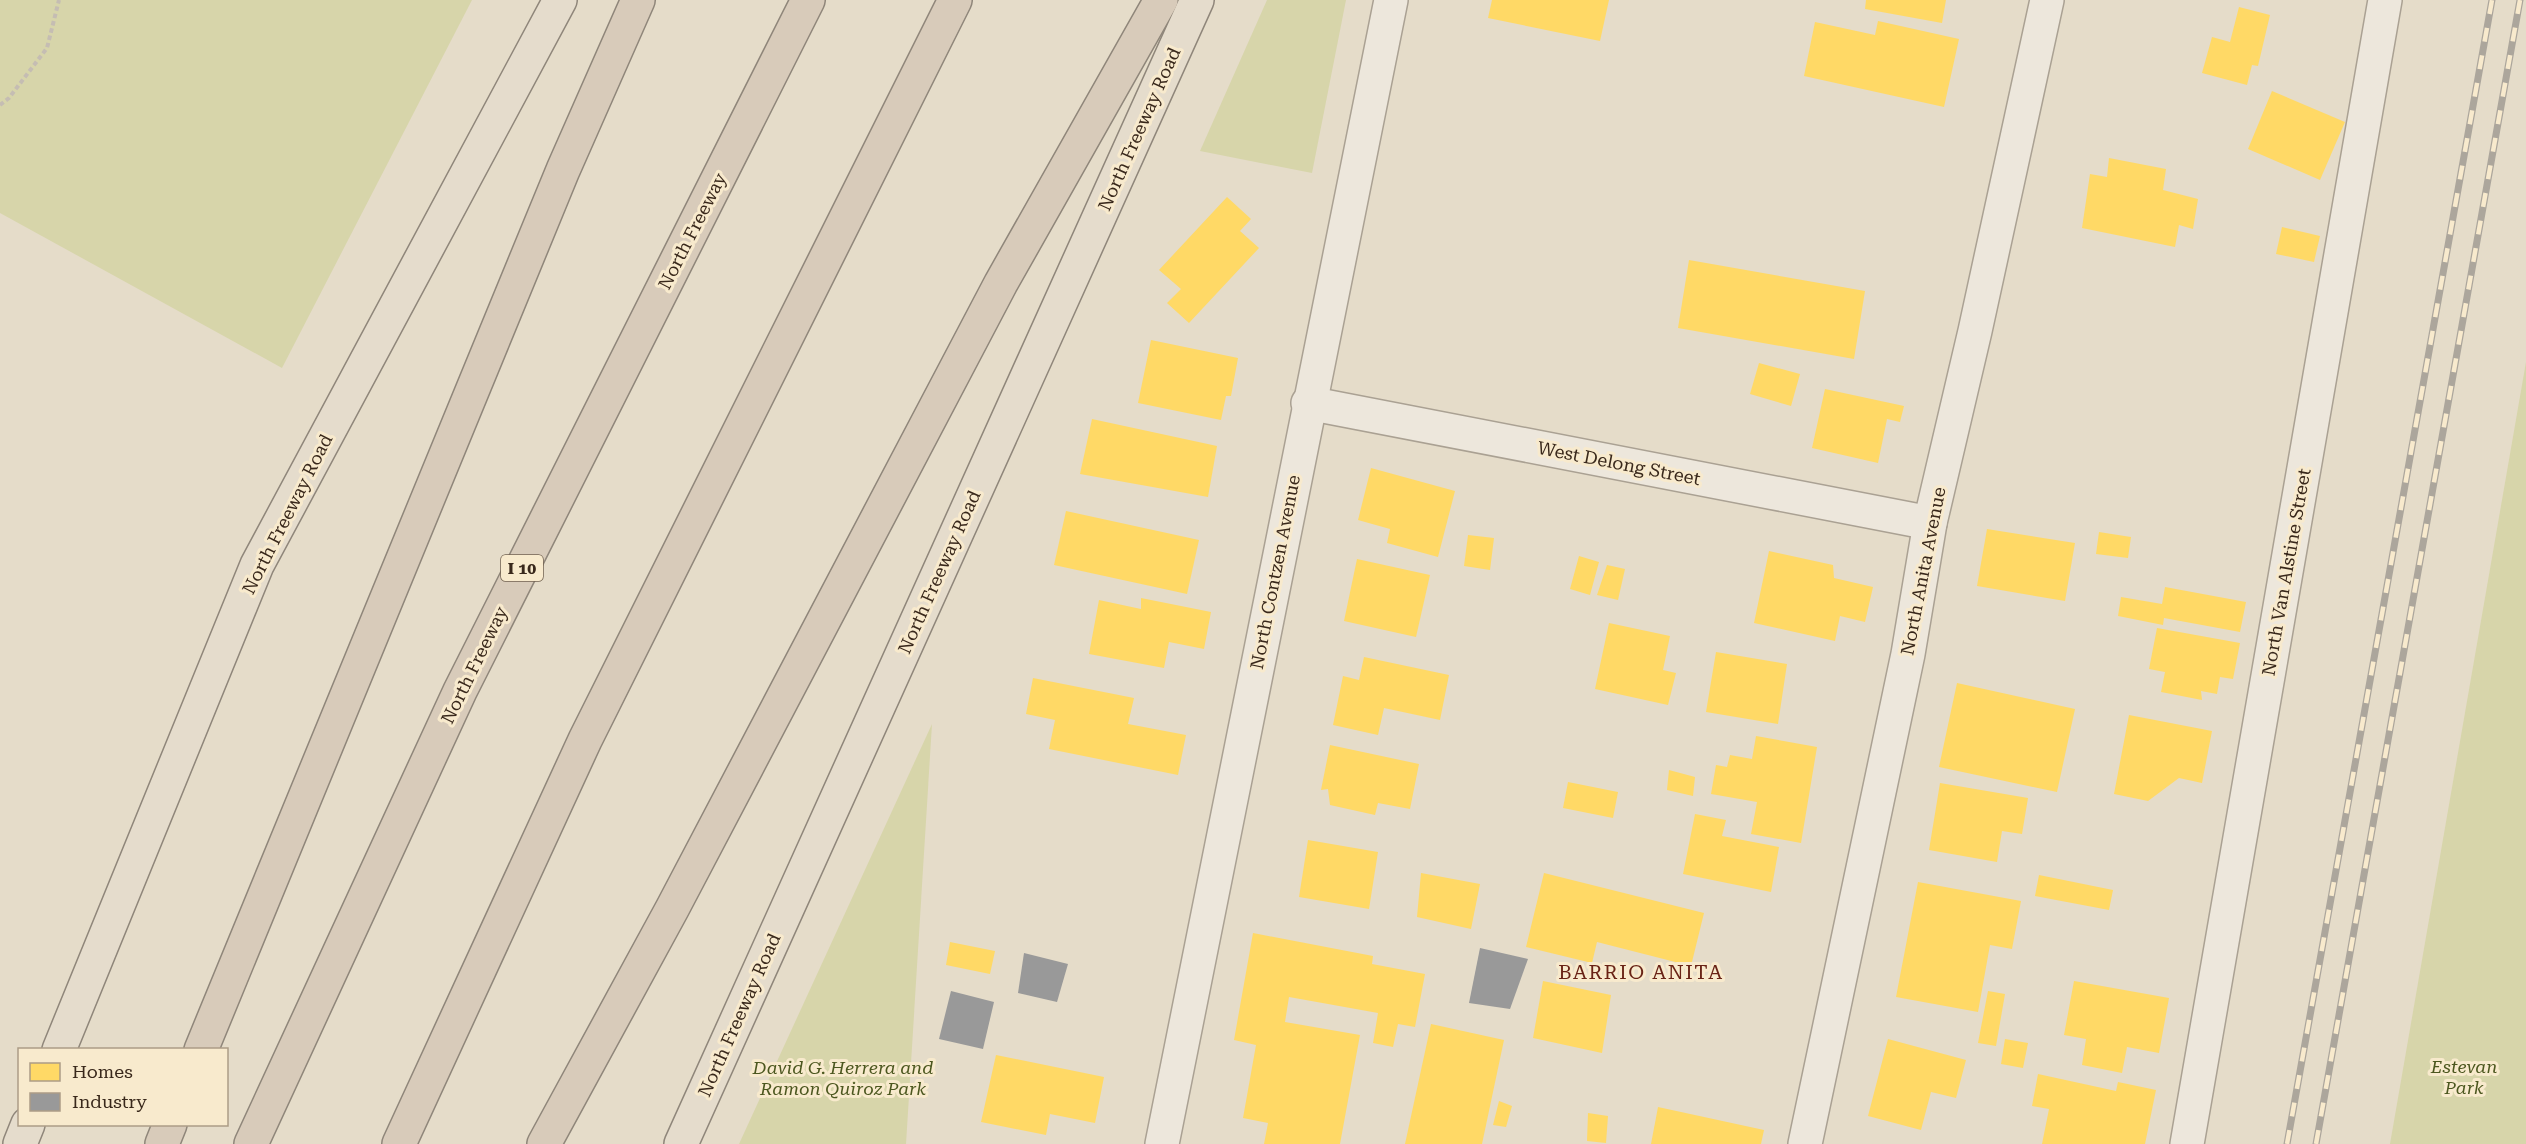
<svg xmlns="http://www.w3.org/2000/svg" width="2526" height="1144" viewBox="0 0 2526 1144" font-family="'Roboto Serif',serif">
<rect width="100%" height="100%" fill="#e5dcc9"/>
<g fill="#d7d5aa">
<polygon points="0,0 472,0 282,368 0,213"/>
<polygon points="1267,0 1346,0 1312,173 1200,151"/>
<polygon points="2526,362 2526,1144 2390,1144"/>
<polygon points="932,724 906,1144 739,1144"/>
</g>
<g fill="#ffd966">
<polygon points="1492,0 1609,0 1600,41 1488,18"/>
<polygon points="1866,0 1946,0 1942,23 1865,9"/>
<polygon points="2239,7 2270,15 2258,66 2252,65 2247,85 2202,73 2212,37 2230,42"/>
<polygon points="1878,21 1959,39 1944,107 1804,76 1815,22 1875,35"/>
<polygon points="2272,91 2345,122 2320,180 2248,149"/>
<polygon points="2109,158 2166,169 2163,190 2198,199 2193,229 2179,225 2175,247 2082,228 2090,174 2107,177"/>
<polygon points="1227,197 1251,219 1240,231 1259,248 1189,323 1167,303 1181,289 1159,270"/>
<polygon points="2282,227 2320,236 2314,262 2276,254"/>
<polygon points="1689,260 1865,291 1854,359 1678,328"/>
<polygon points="1151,340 1238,358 1231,396 1226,396 1221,420 1138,403"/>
<polygon points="1759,363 1800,374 1791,406 1750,394"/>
<polygon points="1825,389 1904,406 1900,422 1887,419 1878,463 1812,448"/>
<polygon points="1092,419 1217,446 1208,497 1080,474"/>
<polygon points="1371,468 1455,491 1438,557 1387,543 1390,529 1358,520"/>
<polygon points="1066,511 1199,540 1187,594 1054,565"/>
<polygon points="1987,529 2075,543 2065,601 1977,586"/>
<polygon points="2099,532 2131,537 2128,558 2096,554"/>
<polygon points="1468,535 1494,538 1490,570 1464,566"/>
<polygon points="1769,551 1833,565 1834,578 1873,587 1865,622 1840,616 1835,641 1754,623"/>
<polygon points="1579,556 1599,562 1590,595 1570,589"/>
<polygon points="1357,559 1430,575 1416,637 1344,621"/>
<polygon points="1607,565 1625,569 1618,600 1597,595"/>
<polygon points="2165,587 2246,602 2240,632 2164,618 2163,625 2118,616 2121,597 2162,604"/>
<polygon points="1141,598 1211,612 1204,649 1169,642 1164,668 1089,654 1099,600 1141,609"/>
<polygon points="1609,623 1670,636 1663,670 1676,673 1668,705 1595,689"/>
<polygon points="2157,628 2240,643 2233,679 2220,677 2217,694 2201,691 2202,700 2161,692 2165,672 2149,669"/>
<polygon points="1716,652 1787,664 1778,724 1706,712"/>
<polygon points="1364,657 1449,675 1440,720 1384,708 1378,735 1333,725 1343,676 1359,680"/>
<polygon points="1033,678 1134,698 1128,724 1186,735 1178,775 1049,749 1055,720 1026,714"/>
<polygon points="1957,683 2075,709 2057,792 1939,767"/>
<polygon points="2129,715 2212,731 2202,783 2179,778 2148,801 2114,794"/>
<polygon points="1756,736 1817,747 1801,843 1751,834 1757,802 1711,794 1716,765 1727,767 1730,755 1752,759"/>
<polygon points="1330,745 1419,764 1410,809 1378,803 1375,815 1330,805 1328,789 1321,790"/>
<polygon points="1669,770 1695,777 1693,796 1667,790"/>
<polygon points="1568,782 1618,792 1613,818 1563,808"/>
<polygon points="1940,783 2028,798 2022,834 2002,831 1997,862 1929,850"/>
<polygon points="1695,814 1726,820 1722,836 1779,847 1771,892 1683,874"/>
<polygon points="1308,840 1378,852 1369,909 1299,897"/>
<polygon points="1421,873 1480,884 1471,929 1417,917"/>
<polygon points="1544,873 1704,913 1691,966 1597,942 1592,963 1526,947"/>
<polygon points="2039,875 2113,890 2109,910 2035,896"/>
<polygon points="1918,882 2021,901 2012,949 1990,945 1978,1012 1896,997"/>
<polygon points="1253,933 1373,956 1372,964 1425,974 1415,1027 1398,1024 1393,1047 1373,1043 1378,1013 1289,997 1285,1022 1360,1035 1340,1144 1264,1144 1268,1123 1243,1118 1256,1045 1234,1040"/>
<polygon points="950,942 995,951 990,974 946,965"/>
<polygon points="1543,981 1611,995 1602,1053 1533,1038"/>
<polygon points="2074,981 2169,998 2159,1053 2127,1047 2122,1073 2082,1065 2086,1039 2064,1035"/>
<polygon points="1988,991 2005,994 1996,1046 1978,1043"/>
<polygon points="1431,1024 1504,1040 1482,1144 1405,1144"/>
<polygon points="1888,1039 1966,1060 1956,1098 1931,1092 1921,1130 1868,1116"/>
<polygon points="2005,1039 2028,1043 2023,1068 2001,1064"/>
<polygon points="996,1055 1104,1077 1095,1123 1050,1114 1046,1135 981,1122"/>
<polygon points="2038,1074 2116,1091 2118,1082 2156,1090 2145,1144 2042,1144 2049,1109 2032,1106"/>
<polygon points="1499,1101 1512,1106 1506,1127 1493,1125"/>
<polygon points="1658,1107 1764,1130 1761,1144 1651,1144"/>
<polygon points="1588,1113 1608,1116 1606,1143 1587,1141"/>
</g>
<g fill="#999">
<polygon points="1480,948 1528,959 1510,1009 1469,1003"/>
<polygon points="1024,953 1068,964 1057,1002 1018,993"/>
<polygon points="951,991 994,1002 983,1049 939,1039"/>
</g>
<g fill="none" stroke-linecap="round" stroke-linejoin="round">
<g stroke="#aaa193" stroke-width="36">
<g id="minor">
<polyline points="1308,403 1930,523"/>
<polyline points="1162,1144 1391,0"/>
<polyline points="1805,1144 1908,654 1930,523 1975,331 2047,0"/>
<polyline points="2187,1144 2385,0"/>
</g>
</g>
<g stroke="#8f867a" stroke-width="36">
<g id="major">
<polyline points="59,1050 257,565 560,0"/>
<polyline points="20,1144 28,1124"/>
<polyline points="681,1144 1197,0"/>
</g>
</g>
<g stroke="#8f867a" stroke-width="36">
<g id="highway">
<polyline points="201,1050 563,170 638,0"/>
<polyline points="162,1144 170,1124"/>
<polyline points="251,1144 460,691 808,0"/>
<polyline points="399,1144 585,740 955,0"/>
<polyline points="544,1144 672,909 1001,283 1161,0"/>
</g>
</g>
<polyline stroke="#c5bdb3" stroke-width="4" stroke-dasharray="4.5 3" stroke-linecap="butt" points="0,105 9,98 47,48 59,0"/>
<use href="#minor" stroke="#ede7dc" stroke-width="33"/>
<use href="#major" stroke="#e5dccc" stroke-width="33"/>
<use href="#highway" stroke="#d8cbba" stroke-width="33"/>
<g stroke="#aca69c" stroke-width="7">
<g id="rail">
<polyline points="2287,1144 2492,0"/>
<polyline points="2316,1144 2520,0"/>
</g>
</g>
<use href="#rail" stroke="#f8eacd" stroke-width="4.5" stroke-dasharray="14" stroke-linecap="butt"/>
</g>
<g text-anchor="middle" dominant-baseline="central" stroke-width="6" stroke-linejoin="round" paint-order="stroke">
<rect fill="#f8eacd" stroke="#726250" stroke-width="1.5" x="501" y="555" width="42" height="26" rx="4.5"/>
<g font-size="16" font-weight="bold" fill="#39281b">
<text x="522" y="568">I 10</text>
</g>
<g font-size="18" fill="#39281b" stroke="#f8eacd">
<text transform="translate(1139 129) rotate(-66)">North Freeway Road</text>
<text transform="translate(692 231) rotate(-63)">North Freeway</text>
<text transform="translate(1619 463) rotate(11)">West Delong Street</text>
<text transform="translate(287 514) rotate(-63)">North Freeway Road</text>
<text transform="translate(1923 571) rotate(-79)">North Anita Avenue</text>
<text transform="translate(939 572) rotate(-66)">North Freeway Road</text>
<text transform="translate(1275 572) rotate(-79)">North Contzen Avenue</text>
<text transform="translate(2286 572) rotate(-80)">North Van Alstine Street</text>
<text transform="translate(474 665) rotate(-64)">North Freeway</text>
<text transform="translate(739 1015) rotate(-66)">North Freeway Road</text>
</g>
<g font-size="18" font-style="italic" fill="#4c571f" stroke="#f8eacd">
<text x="2464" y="1066">Estevan<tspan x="2464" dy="21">Park</tspan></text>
<text x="843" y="1067">David G. Herrera and<tspan x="843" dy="21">Ramon Quiroz Park</tspan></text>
</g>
<g font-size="20" letter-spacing="1.5" fill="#692316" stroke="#f8eacd">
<text x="1641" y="972">BARRIO ANITA</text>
</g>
</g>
<rect x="18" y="1048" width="210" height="78" fill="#f8eacd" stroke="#ac9c86" stroke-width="1.5"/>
<rect x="30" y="1063" width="30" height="18" fill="#ffd966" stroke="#ac9c86" stroke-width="1.5"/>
<text x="72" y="1078" font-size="18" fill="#39281b">Homes</text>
<rect x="30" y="1093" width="30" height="18" fill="#999999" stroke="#ac9c86" stroke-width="1.5"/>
<text x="72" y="1108" font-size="18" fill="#39281b">Industry</text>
</svg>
